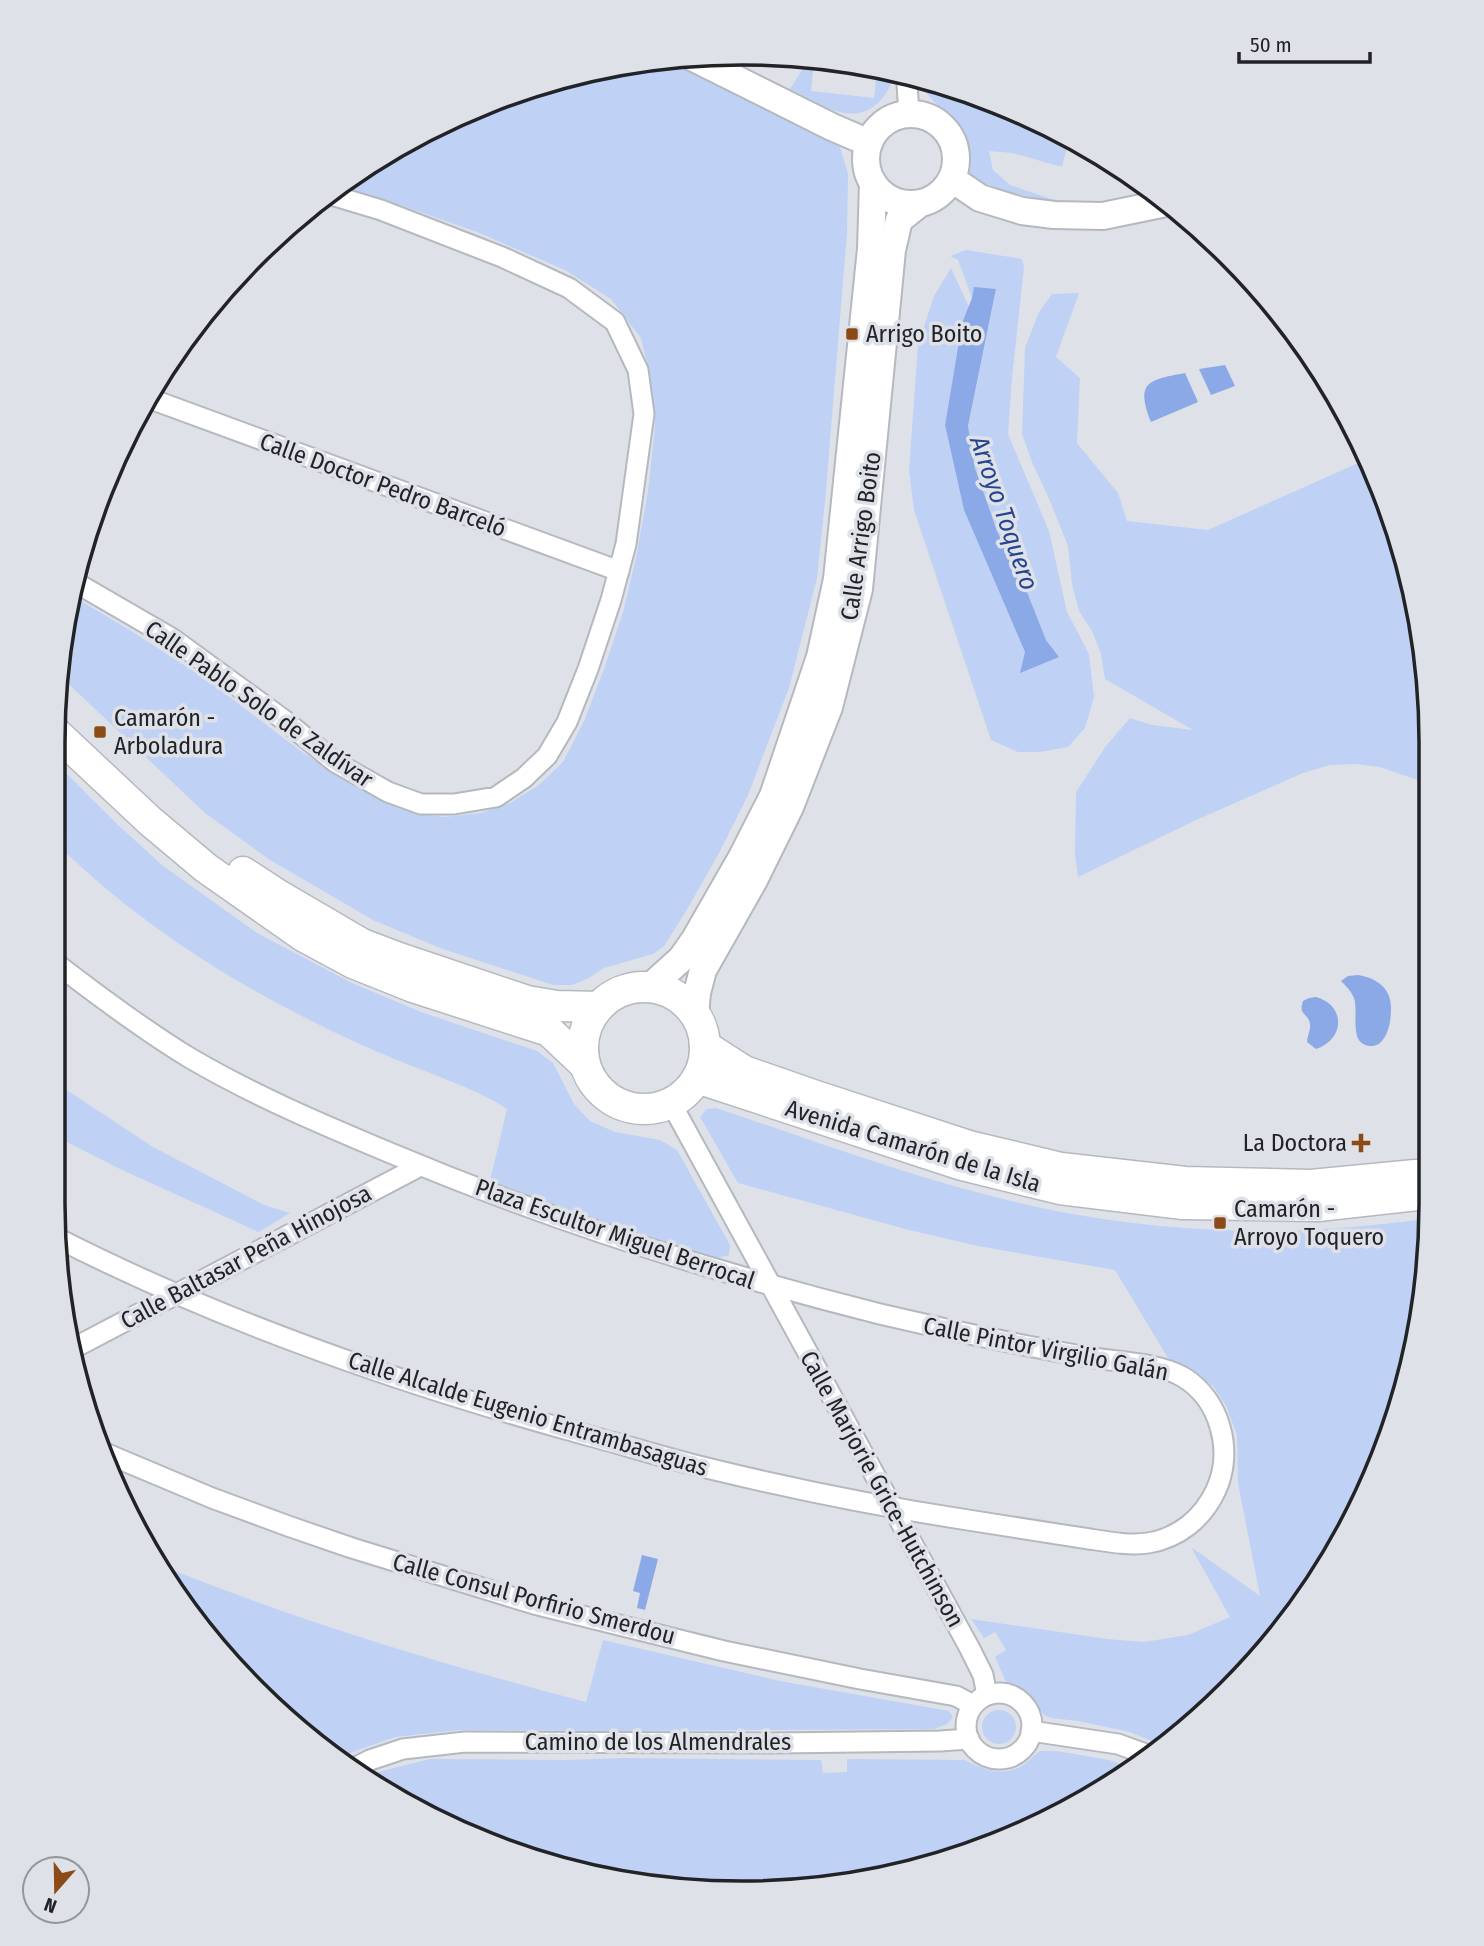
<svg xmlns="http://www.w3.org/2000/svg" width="1484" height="1946" viewBox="0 0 1484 1946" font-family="'Fira Sans Condensed',sans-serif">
<rect width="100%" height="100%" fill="#dee2e8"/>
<g fill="#bfd1f4">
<path d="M809 59 814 60 811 91 874 98 877 72 891 73 892 71 896 72C888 97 870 120 840 112 824 108 805 96 790 89Z"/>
<polygon points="666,60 840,147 848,174 847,233 825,502 817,578 789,688 748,795 719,853 685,913 664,946 653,954 604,968 589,978 572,985 553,985 440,948 373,920 270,860 205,813 58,674 71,595 136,634 210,682 302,752 355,786 413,813 444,817 481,813 510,803 539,785 563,762 584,721 604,669 623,612 636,558 648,491 655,427 650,375 641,338 611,299 565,270 477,232 386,200 338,186 359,169 478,105 607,66"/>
<path d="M924 80 1005 105 1069 139 1062 167 1012 153 989 151 993 170 1010 185 1060 202C1028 197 998 191 970 176L964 135 922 88Z"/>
<polygon points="966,250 1022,259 1024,267 1012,378 1008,434 1049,531 1067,612 1089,654 1094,697 1085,728 1068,747 1040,752 1018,752 991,740 914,510 909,471 918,345 934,296 951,268 969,307 962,323 945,425 964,510 1025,652 1059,657 1046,640 1025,587 997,531 975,468 968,427 996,290 972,298 958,260 950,256"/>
<polygon points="1079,293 1056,357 1080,378 1077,443 1118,493 1127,521 1208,530 1365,460 1395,520 1426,652 1426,783 1380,767 1355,764 1330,765 1303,773 1194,821 1078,877 1075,855 1076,792 1106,746 1130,718 1152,725 1193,730 1105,679 1101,654 1092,631 1079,611 1072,584 1068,546 1050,501 1032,462 1022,434 1025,348 1039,312 1052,294"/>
<path d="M54 761 117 824 162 865 257 933 352 983 421 1012 537 1051 553 1063 574 1104 590 1121 615 1132 660 1140 677 1150 730 1245 729 1255 718 1258 606 1222 490 1181 507 1109C483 1093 457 1084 430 1073 407 1064 384 1055 362 1045 249 994 141 928 54 841Z"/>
<polygon points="53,1081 153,1147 264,1205 290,1213 259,1232 120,1169 53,1135"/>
<path d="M716 1108C827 1145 940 1188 1056 1211 1158 1231 1270 1236 1373 1225 1390 1223 1408 1222 1426 1218V1294L1395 1426 1339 1549 1230 1691 1164 1746 1130 1732 1078 1721 1051 1718 1044 1715 1029 1695 1006 1682 995 1657 1006 1650 995 1632 984 1638 971 1619 1107 1639 1144 1642 1188 1635 1230 1617 1191 1547 1260 1596 1238 1483 1237 1435 1226 1406 1213 1386 1190 1369 1168 1358 1115 1270 978 1246 909 1230 738 1183 700 1117 707 1109Z"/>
<path d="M157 1564C296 1620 440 1664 586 1702L603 1640 780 1681 949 1711 953 1717 947 1724 934 1729 614 1731 460 1730 395 1737 350 1753 340 1762 255 1692Z"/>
<circle cx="999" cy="1727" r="17"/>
<path d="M1040 1751H1057L1109 1760 1135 1769 1125 1777 963 1857 787 1892 607 1880 437 1822 364 1780 374 1773 430 1759 565 1760 626 1758 821 1760 823 1773 847 1772V1759L965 1760C982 1769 999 1776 1018 1768 1026 1765 1033 1756 1040 1751Z"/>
</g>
<g fill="#8ba9e7">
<polygon points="974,287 996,289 968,426 975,468 997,531 1025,587 1046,640 1059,657 1020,673 1025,652 964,510 945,425 962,323 972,298"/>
<polygon points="1225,365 1235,386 1211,395 1199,369"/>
<path d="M1185 373 1198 402 1151 422C1135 381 1149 380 1185 373Z"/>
<path d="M1358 975C1371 977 1384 983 1389 996 1394 1009 1390 1048 1370 1046 1348 1044 1359 1013 1354 998 1351 991 1346 986 1341 981L1348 976Z"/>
<path d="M1316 997C1346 1005 1345 1040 1316 1049L1307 1042C1307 1036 1311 1030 1310 1024 1308 1012 1298 1016 1303 1001L1309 998Z"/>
<polygon points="642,1555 658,1559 645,1610 637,1608 640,1593 633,1591"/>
</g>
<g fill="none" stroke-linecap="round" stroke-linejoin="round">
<g stroke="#b5b9bf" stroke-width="23">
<g id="minor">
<polyline points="909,114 907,84 909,76"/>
<polyline points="148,398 619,571"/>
<polyline points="73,581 173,639 284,720 335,762 388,792 421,804 454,804 496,797 524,778 547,756 567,722 588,669 611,600 626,544 644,414 638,370 615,322 569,288 502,257 381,210 328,194"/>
<path d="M53 961C97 995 142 1029 190 1058 253 1095 321 1124 388 1152 547 1219 712 1272 880 1314 947 1330 1014 1344 1082 1356 1112 1362 1158 1362 1183 1377 1220 1399 1234 1451 1216 1490 1203 1518 1179 1538 1148 1543 1127 1546 1104 1541 1083 1538 1045 1532 1007 1526 968 1520 883 1507 798 1490 715 1470 673 1460 631 1447 590 1436 407 1386 226 1324 57 1238"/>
<polyline points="671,1103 969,1647 983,1675 987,1695"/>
<polyline points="72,1349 420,1166"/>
<polyline points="105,1453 212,1498 288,1526 352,1548 534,1604 724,1651 860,1679 956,1696 973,1705"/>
<circle cx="999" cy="1726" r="33"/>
<polyline points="1031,1731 1118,1744 1151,1756"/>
<polyline points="350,1770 370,1760 403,1749 465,1742 776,1743 940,1741 969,1739"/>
</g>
</g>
<g stroke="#b5b9bf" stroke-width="30">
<g id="secondary">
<polyline points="692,57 832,127 869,143"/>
<circle cx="911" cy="159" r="45"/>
<polyline points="952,179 980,198 1022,211 1054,215 1103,216 1166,203"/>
<polyline points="650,987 681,959 695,939 742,857 773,796 820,657 837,579 871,249 873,183"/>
<polyline points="695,1015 697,993 703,970 754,880 790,807 829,707 859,589 892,250 899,220 919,204"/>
</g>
</g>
<g stroke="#b5b9bf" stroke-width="33">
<g id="primary">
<polyline points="54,731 150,821 206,868 303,936 353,963 413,987 549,1031 584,1064"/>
<polyline points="243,872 280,896 362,944 399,958 527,1001 557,1006 598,1007"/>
<circle cx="644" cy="1048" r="61"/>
<polyline points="705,1046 744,1071 816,1096 969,1146 1061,1168 1185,1182 1311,1185 1415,1175"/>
<polyline points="697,1078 962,1165 1060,1189 1183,1204 1318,1206 1426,1194"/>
</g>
</g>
<use href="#minor" stroke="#fff" stroke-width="19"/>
<use href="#secondary" stroke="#fff" stroke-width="26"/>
<use href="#primary" stroke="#fff" stroke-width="30"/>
</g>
<g fill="#8b4a16" stroke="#dee2e8" stroke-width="2.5">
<rect x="845" y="327" width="14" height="14" rx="3.5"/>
<rect x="93" y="725" width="14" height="14" rx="3.5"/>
<path d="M1357.5 1132.5h7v7h7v7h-7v7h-7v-7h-7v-7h7z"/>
<rect x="1213" y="1216" width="14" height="14" rx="3.5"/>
</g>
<g text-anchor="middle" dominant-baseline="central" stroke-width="7" stroke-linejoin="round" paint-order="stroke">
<g font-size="24" fill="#222326" stroke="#dee2e8" text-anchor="start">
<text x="866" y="334">Arrigo Boito</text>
<text x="114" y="718">Camarón -<tspan x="114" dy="28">Arboladura</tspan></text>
<text x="1347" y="1143" text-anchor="end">La Doctora</text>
<text x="1234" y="1209">Camarón -<tspan x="1234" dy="28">Arroyo Toquero</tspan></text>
</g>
<g font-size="24" fill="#222326" stroke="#dee2e8">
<text transform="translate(383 485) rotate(20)">Calle Doctor Pedro Barceló</text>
<text transform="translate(861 536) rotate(-82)">Calle Arrigo Boito</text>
<text transform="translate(259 704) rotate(35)">Calle Pablo Solo de Zaldívar</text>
<text transform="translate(913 1146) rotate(17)">Avenida Camarón de la Isla</text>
<text transform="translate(615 1234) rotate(19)">Plaza Escultor Miguel Berrocal</text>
<text transform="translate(246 1257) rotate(-28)">Calle Baltasar Peña Hinojosa</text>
<text transform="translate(1046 1349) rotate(11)">Calle Pintor Virgilio Galán</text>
<text transform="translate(528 1414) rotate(17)">Calle Alcalde Eugenio Entrambasaguas</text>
<text transform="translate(882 1489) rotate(61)">Calle Marjorie Grice-Hutchinson</text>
<text transform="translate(534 1599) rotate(15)">Calle Consul Porfirio Smerdou</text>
<text x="658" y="1742">Camino de los Almendrales</text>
</g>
<g font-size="26" font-style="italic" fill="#26458e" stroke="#dee2e8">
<text transform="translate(1004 513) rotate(71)">Arroyo Toquero</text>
</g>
</g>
<path d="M0 0H1484V1946H0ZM742 65H742A677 677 0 0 1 1419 742V1204A677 677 0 0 1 742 1881H742A677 677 0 0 1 65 1204V742A677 677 0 0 1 742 65Z" fill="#dee2e8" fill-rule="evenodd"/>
<path fill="none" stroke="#222326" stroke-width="3.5" d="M742 65H742A677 677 0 0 1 1419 742V1204A677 677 0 0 1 742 1881H742A677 677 0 0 1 65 1204V742A677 677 0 0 1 742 65Z"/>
<g transform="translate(56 1890) rotate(200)"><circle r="33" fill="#dee2e8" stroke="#93969a" stroke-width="2"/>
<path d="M0-5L12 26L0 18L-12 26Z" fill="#8b4a16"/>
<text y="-10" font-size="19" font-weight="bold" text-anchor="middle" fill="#222326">N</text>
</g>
<path d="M1239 52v10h131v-10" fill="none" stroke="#222326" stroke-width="3.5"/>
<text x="1250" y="52" font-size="21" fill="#222326" stroke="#dee2e8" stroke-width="5" paint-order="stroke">50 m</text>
</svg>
